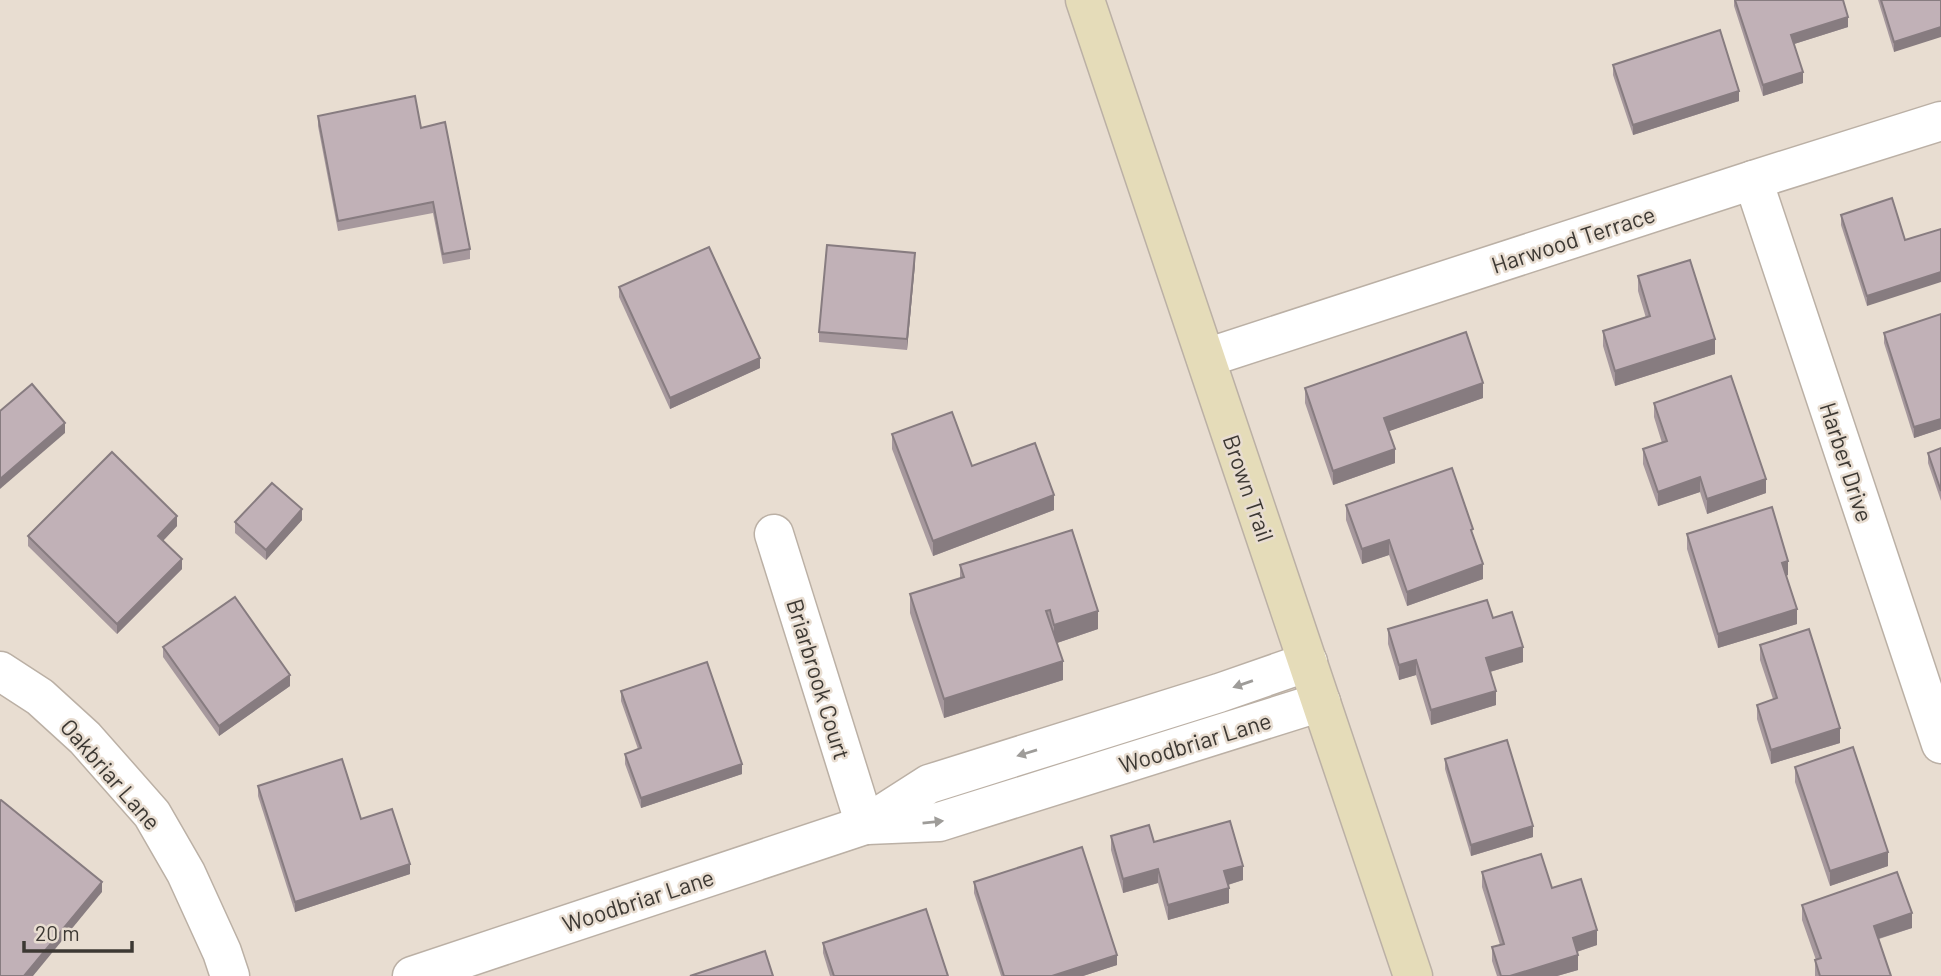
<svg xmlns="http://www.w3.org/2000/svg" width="1941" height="976" viewBox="0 0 1941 976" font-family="Barlow,sans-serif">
<rect width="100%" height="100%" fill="#e8ddd1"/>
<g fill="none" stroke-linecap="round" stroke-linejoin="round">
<g stroke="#bbb0a5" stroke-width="41">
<g id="street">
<polyline points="1753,180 1941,744"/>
<polyline points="1206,358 1753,180 1941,121"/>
<polyline points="774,534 865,825"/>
<polyline points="0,671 40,697 85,738 152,814 186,873 222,952 230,976"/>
<polyline points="867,825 939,822 1321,702"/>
<polyline points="412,976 865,825 929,784 1219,693 1308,662"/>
</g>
</g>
<g stroke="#bbb0a5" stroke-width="41">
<polyline id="secondary" points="1085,0 1413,976"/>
</g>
<use href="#street" stroke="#fff" stroke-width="38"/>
<use href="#secondary" stroke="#e5dcb9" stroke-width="38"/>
</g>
<g fill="#a6989d">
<polygon points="1734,0 1843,0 1848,27 1794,44 1803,83 1763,96 1734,6"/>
<polygon points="1878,0 1941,0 1894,52"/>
<polygon points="1613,65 1739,101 1633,135 1613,75"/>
<polygon points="318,116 421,128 470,249 470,259 443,264 433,213 338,231 318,126"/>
<polygon points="1841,215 1905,240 1867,306 1841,225"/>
<polygon points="915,264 907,350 819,342 819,332"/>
<polygon points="1638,276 1715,354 1615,386 1603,346 1603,331 1646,318 1638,291"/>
<polygon points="619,287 760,368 670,409 619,297"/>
<polygon points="1941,314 1941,429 1914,438 1884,343 1884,333"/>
<polygon points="1305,388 1483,398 1389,431 1395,463 1333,485 1305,403"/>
<polygon points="1654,403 1766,493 1707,514 1700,492 1658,506 1643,464 1643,449 1662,443 1654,417"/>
<polygon points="892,434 972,466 1054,510 933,556 892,449"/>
<polygon points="1941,448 1941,501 1928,463 1928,453"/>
<polygon points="1346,505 1473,538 1483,579 1407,606 1389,555 1362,564 1346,520"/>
<polygon points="302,520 266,560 235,533 235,522"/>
<polygon points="177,526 163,541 182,569 117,634 28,546 28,536"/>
<polygon points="1687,534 1788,575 1786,576 1797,624 1718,648 1687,549"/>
<polygon points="960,565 1098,629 1057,643 1063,680 944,718 910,613 910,594 960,579"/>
<polygon points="1493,618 1523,662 1490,672 1496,705 1431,725 1416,675 1399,680 1388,644 1388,629"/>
<polygon points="1760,645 1840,743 1771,764 1757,719 1757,705 1773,699 1760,660"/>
<polygon points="163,647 290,686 219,736 163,657"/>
<polygon points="621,691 742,774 641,808 625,764 625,754 638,749 621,701"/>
<polygon points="1445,759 1533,837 1471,856 1445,769"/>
<polygon points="1795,767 1888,866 1830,886 1795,782"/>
<polygon points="258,786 361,819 410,874 295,912 258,796"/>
<polygon points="1111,836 1154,842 1243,880 1228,885 1229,903 1168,920 1158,883 1123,893 1111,850"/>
<polygon points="1482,872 1552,888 1597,945 1577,952 1578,970 1557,976 1497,976 1492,961 1492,947 1500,945 1482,887"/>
<polygon points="974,882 1117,965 1083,976 1001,976 974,893"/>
<polygon points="1802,905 1912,928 1879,939 1891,976 1815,976 1815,960 1816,960 1802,920"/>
<polygon points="823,943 948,976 830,976 823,953"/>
</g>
<g fill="#877c80">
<polygon points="1848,17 1848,27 1791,45 1791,35"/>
<polygon points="1941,27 1941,37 1894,52 1894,42"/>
<polygon points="1803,72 1803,83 1763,96 1763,85"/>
<polygon points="1739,91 1739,101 1633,135 1633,125"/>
<polygon points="915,253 915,264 907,350 907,339"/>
<polygon points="1941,272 1941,282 1867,306 1867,296"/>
<polygon points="1715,339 1715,354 1615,386 1615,371"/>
<polygon points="760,358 760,368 670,409 670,398"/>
<polygon points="1483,383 1483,398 1384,433 1384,418"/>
<polygon points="1941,419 1941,429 1914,438 1914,427"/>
<polygon points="65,423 65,433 0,489 0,479"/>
<polygon points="1395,449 1395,463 1333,485 1333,471"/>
<polygon points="1700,477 1700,492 1658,506 1658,492"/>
<polygon points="1766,479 1766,493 1707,514 1707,499"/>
<polygon points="1054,495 1054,510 933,556 933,541"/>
<polygon points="302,509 302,520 266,560 266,550"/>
<polygon points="177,516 177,526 158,546 158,536"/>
<polygon points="1389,540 1389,555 1362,564 1362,549"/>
<polygon points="182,559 182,569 117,634 117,624"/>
<polygon points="1788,561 1788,575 1782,577 1782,563"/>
<polygon points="1483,564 1483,579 1407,606 1407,592"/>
<polygon points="1797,609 1797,624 1718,648 1718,634"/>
<polygon points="1098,611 1098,629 1054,644 1054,625"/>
<polygon points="1523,647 1523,662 1486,673 1486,658"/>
<polygon points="1416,660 1416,675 1399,680 1399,665"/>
<polygon points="1063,661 1063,680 944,718 944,699"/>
<polygon points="290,675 290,686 219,736 219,726"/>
<polygon points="1496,691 1496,705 1431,725 1431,710"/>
<polygon points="1840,728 1840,743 1771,764 1771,750"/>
<polygon points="742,764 742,774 641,808 641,798"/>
<polygon points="1533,826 1533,837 1471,856 1471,845"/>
<polygon points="1888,852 1888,866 1830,886 1830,871"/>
<polygon points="410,864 410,874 295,912 295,902"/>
<polygon points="1243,866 1243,880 1224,886 1224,871"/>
<polygon points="1158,869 1158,883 1123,893 1123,879"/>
<polygon points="102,882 102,892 33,976 24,976"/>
<polygon points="1229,888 1229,903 1168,920 1168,905"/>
<polygon points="1912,913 1912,928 1874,940 1874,926"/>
<polygon points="1597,930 1597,945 1573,953 1573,938"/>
<polygon points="1117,955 1117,965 1083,976 1052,976"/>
<polygon points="1578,955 1578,970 1557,976 1510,976"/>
</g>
<g fill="#c1b1b7" stroke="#877c80" stroke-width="2">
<polygon points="1735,0 1843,0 1848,17 1791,35 1803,72 1763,85"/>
<polygon points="1881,0 1941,0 1941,27 1894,42"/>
<polygon points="1720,30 1739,91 1633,125 1613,65"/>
<polygon points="415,96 421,128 445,122 470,249 443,254 433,202 338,221 318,116"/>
<polygon points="1892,198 1905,240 1941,229 1941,272 1867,296 1841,215"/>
<polygon points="827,245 915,253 907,339 819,332"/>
<polygon points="709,247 760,358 670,398 619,287"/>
<polygon points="1690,260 1715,339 1615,371 1603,331 1650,316 1638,276"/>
<polygon points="1941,314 1941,419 1914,427 1884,333"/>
<polygon points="1466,332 1483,383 1384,418 1395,449 1333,471 1305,388"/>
<polygon points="1731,376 1766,479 1707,499 1700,477 1658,492 1643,449 1667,441 1654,403"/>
<polygon points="32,384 65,423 0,479 0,411"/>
<polygon points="952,412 972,466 1035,443 1054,495 933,541 892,434"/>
<polygon points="1941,448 1941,491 1928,453"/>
<polygon points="112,452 177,516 158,536 182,559 117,624 28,536"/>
<polygon points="1452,468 1473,529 1471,530 1483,564 1407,592 1389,540 1362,549 1346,505"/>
<polygon points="272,483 302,509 266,550 235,522"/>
<polygon points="1772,507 1788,561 1782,563 1797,609 1718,634 1687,534"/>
<polygon points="1072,530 1098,611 1054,625 1050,610 1046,611 1063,661 944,699 910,594 964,577 960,565"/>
<polygon points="235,597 290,675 219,726 163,647"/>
<polygon points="1487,600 1493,618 1512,612 1523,647 1486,658 1496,691 1431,710 1416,660 1399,665 1388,629"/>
<polygon points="1809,629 1840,728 1771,750 1757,705 1777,698 1760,645"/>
<polygon points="707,662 742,764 641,798 625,754 641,748 621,691"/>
<polygon points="1507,740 1533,826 1471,845 1445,759"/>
<polygon points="1853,747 1888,852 1830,871 1795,767"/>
<polygon points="342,759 361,819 392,809 410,864 295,902 258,786"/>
<polygon points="1,800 102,882 24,976 0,976 0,801"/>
<polygon points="1230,821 1243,866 1224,871 1229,888 1168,905 1158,869 1123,879 1111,836 1149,825 1154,842"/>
<polygon points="1082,847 1117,955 1052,976 1004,976 974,882"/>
<polygon points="1541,854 1552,888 1581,879 1597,930 1573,938 1578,955 1510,976 1501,976 1492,947 1504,944 1482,872"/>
<polygon points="1897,872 1912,913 1874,926 1891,976 1820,976 1815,960 1821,958 1802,905"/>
<polygon points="926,909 948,976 834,976 823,943"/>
<polygon points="765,951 773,976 690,976"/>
</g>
<defs><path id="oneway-solid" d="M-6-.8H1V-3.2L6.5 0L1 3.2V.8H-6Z" transform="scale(1.75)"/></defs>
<g fill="#9e9c99">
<use href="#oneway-solid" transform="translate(1243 684) rotate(161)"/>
<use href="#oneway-solid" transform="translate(1027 753) rotate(163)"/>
<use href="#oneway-solid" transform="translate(933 822) rotate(-6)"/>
</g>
<g text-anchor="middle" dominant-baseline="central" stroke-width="5" stroke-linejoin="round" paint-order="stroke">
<g font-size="23" fill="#3c3833" stroke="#e8ddd1">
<text transform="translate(1573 239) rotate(-18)">Harwood Terrace</text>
<text transform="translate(1847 462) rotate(72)">Harber Drive</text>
<text transform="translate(1249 488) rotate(71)">Brown Trail</text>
<text transform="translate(819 679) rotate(73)">Briarbrook Court</text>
<text transform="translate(1195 742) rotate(-17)">Woodbriar Lane</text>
<text transform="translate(111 774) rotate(49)">Oakbriar Lane</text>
<text transform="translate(638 900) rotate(-18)">Woodbriar Lane</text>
</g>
</g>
<path d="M24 941v10h108v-10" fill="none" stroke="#3c3833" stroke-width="3.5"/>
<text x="35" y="941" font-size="21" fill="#3c3833" stroke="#e8ddd1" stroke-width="5" paint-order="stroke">20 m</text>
</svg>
